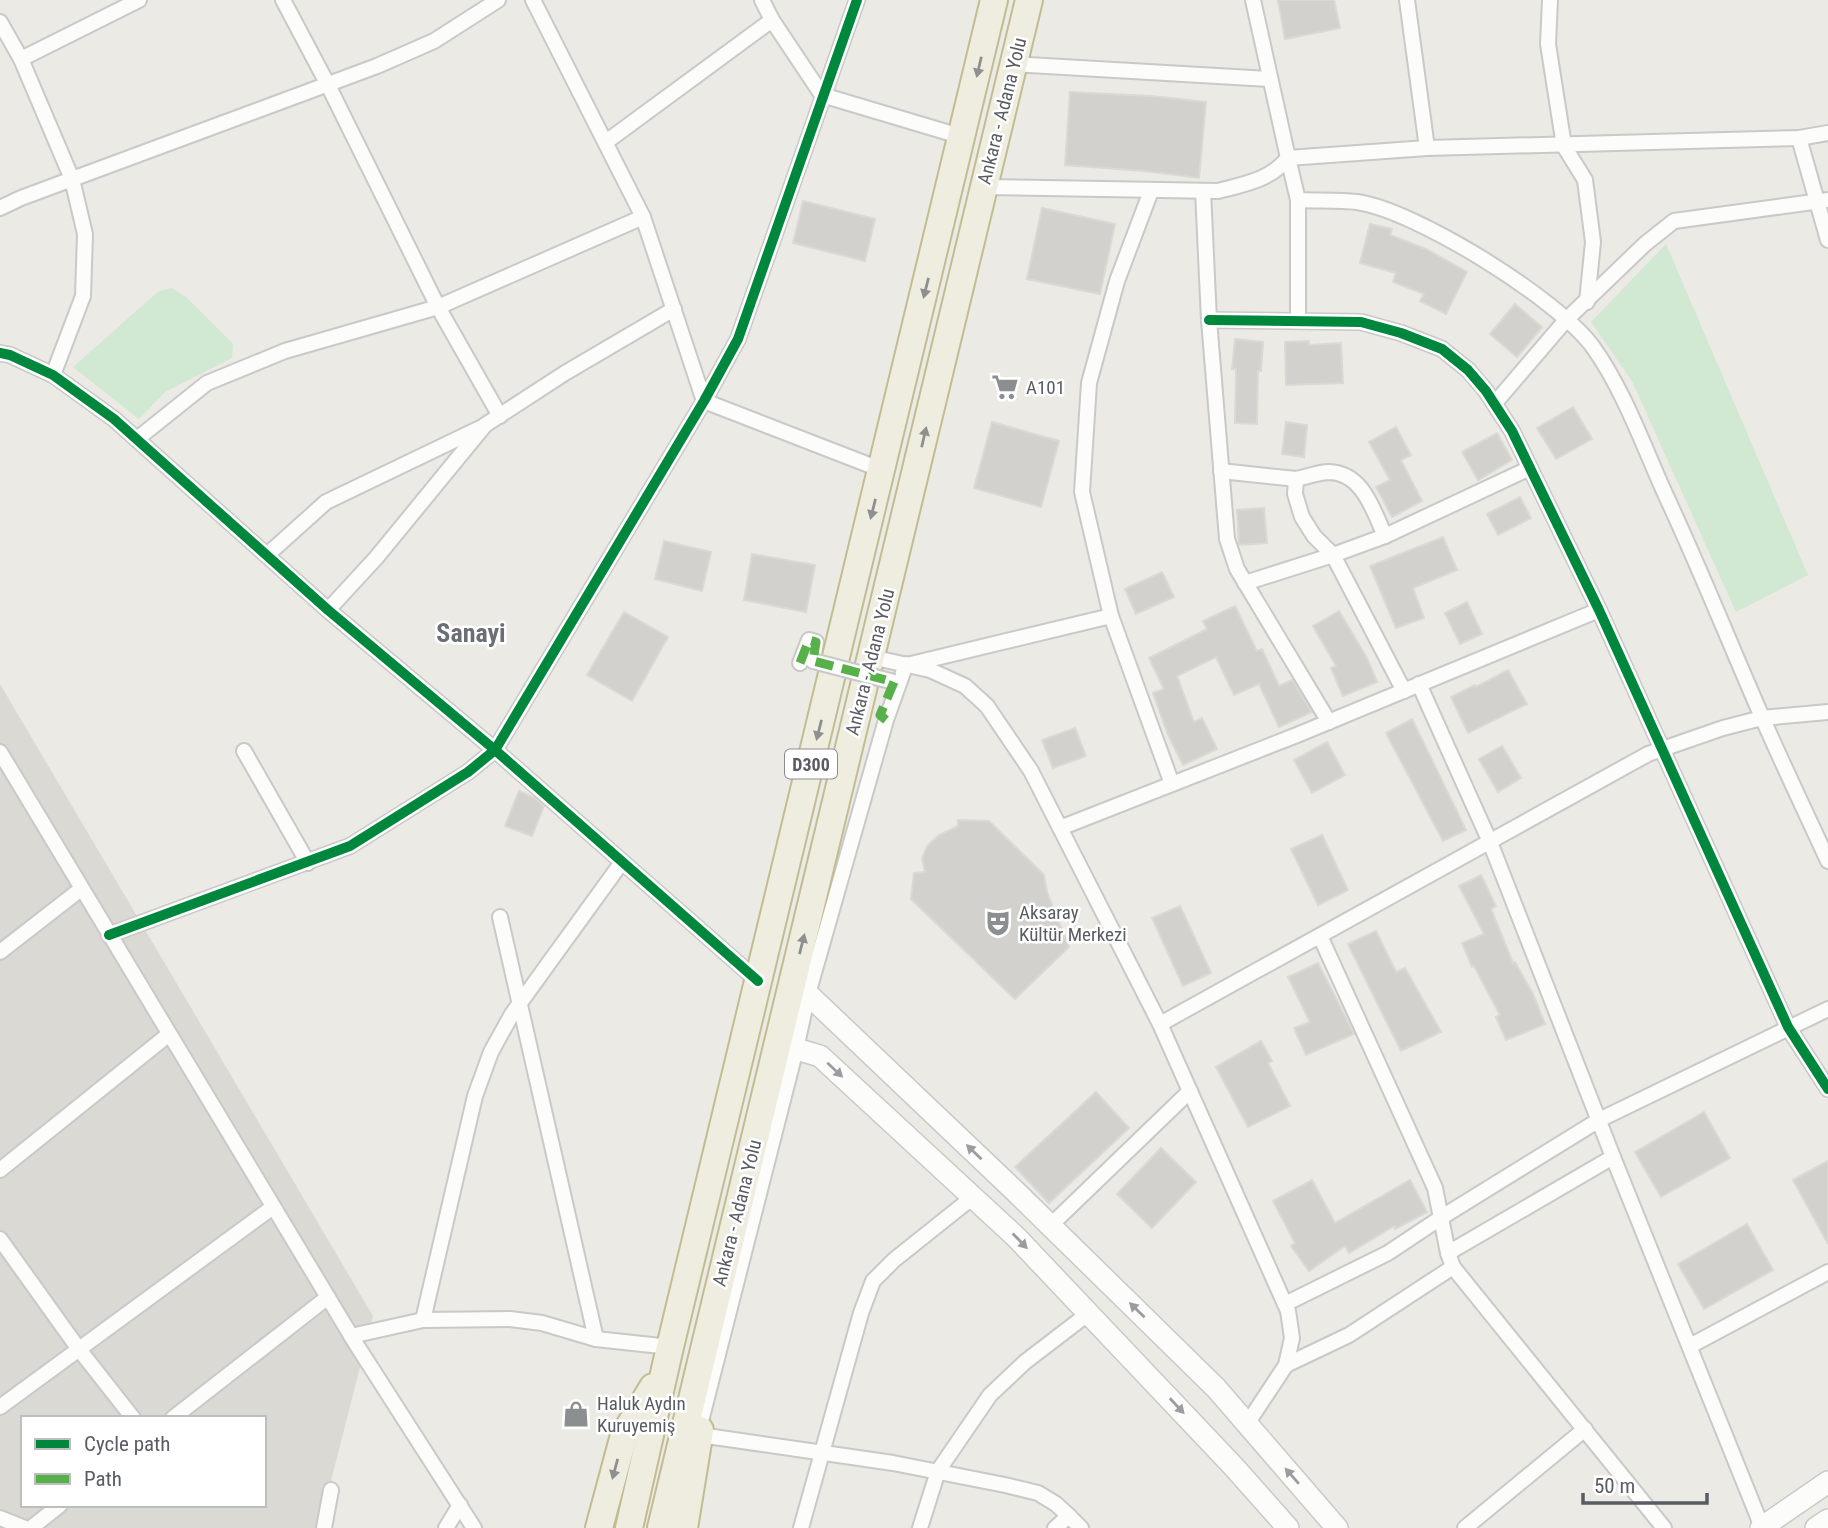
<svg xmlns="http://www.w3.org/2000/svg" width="1828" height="1528" viewBox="0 0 1828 1528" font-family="'Roboto Condensed',sans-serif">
<rect width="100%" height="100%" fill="#ebeae4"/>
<path fill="#dbd9d4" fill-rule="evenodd" d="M0 684 373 1316 319 1528H0ZM23 1418H264V1505H23Z"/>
<g fill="#d1e8d2">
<polygon points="1666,244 1808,575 1736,612 1632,381 1591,322"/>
<polygon points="172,288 187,298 233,344 232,358 165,392 139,419 73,367 159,291"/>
</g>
<g fill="#d2d1ce" stroke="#dad9d3" stroke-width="2">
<polygon points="1278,0 1334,0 1340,28 1285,39"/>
<polygon points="1070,92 1151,96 1206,102 1199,178 1144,171 1065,165"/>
<polygon points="803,201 875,219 865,261 793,243"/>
<polygon points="1042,208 1115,224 1100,294 1027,279"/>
<polygon points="1370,224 1392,229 1390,235 1426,249 1467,272 1446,314 1420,301 1424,294 1393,282 1396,273 1360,263"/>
<polygon points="1515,304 1542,327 1517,357 1490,334"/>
<polygon points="1235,339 1263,342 1261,371 1258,371 1257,424 1235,423 1236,369 1232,369"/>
<polygon points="1309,341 1309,345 1341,343 1343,383 1286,385 1285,342"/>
<polygon points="1573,407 1592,439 1556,459 1537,428"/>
<polygon points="992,422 1059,441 1041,507 974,488"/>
<polygon points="1286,422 1307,425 1304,457 1282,454"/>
<polygon points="1396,427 1411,455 1401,460 1422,501 1392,517 1376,487 1390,480 1369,442"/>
<polygon points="1497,433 1512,460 1478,480 1462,452"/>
<polygon points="1520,497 1531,518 1498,535 1487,514"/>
<polygon points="1264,508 1267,543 1239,545 1237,510"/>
<polygon points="1443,537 1457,570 1413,588 1424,618 1396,628 1370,566"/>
<polygon points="664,541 711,552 702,591 655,579"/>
<polygon points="752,554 815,565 806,612 744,600"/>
<polygon points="1162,572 1174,597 1136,614 1125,589"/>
<polygon points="1467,602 1482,634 1460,644 1445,613"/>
<polygon points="1235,606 1257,651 1262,649 1279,686 1292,680 1312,712 1279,727 1259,684 1234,695 1216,657 1177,676 1194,722 1202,718 1217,749 1183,765 1168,735 1153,693 1164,689 1149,658 1207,629 1203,621"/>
<polygon points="1339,611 1367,658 1377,682 1343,696 1331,668 1336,666 1313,626"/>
<polygon points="624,612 668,637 632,701 587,675"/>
<polygon points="1508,670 1527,704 1468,733 1451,697 1475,685 1476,687"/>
<polygon points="1412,719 1466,830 1443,841 1386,733"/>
<polygon points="1075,728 1086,756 1053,768 1042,740"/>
<polygon points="1327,742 1345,775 1312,793 1294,760"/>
<polygon points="1502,746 1521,778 1498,792 1479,759"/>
<polygon points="519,791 535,798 544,806 532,836 505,826"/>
<polygon points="958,820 989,821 1044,875 1047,892 1069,947 1015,999 911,899 914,873 925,872 922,858 928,845 939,835 958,826"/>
<polygon points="1322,835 1348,890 1318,905 1291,849"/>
<polygon points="1481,875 1496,906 1491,909 1513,963 1515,962 1533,994 1545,1024 1506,1040 1496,1017 1500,1015 1474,966 1472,967 1462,943 1484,934 1459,886"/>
<polygon points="1180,906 1211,973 1183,986 1152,918"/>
<polygon points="1376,931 1396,972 1405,968 1441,1032 1401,1051 1348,944"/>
<polygon points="1318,963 1354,1034 1306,1055 1294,1028 1310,1022 1288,977"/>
<polygon points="1261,1041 1272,1061 1268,1063 1290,1106 1248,1127 1216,1067"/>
<polygon points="1096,1092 1129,1128 1049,1203 1015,1167"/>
<polygon points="1704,1112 1730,1158 1661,1197 1635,1152"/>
<polygon points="1161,1148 1196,1182 1152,1228 1117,1194"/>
<polygon points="1828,1161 1828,1244 1793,1180"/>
<polygon points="1312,1180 1335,1223 1410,1180 1427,1212 1395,1229 1394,1226 1349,1253 1345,1246 1309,1271 1291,1246 1295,1243 1273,1201"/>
<polygon points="1747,1224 1773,1270 1704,1309 1678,1264"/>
</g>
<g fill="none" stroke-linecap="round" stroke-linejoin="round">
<g stroke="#c8c9c8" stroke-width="18">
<g id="street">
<polyline points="283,0 328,85 438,307 500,416"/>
<polyline points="533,0 643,217 704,401 882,470"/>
<polyline points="762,0 772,20 822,95 963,137"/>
<polyline points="1253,0 1288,158 1427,148 1799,138 1828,133"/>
<polyline points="1407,0 1427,148"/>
<polyline points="1550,0 1548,44 1564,146 1585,180 1593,242 1587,302"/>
<polyline points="0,22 21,59 72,179 85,234 83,296 53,375"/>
<polyline points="21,59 139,0"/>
<polyline points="1012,64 1269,79"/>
<polyline points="1799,138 1828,240"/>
<polyline points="606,142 772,20"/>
<path d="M984 187 1218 191C1245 184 1270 180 1288 158L1298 200V321"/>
<polyline points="1151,191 1117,281 1089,383 1082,492 1111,616 1172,784"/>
<polyline points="1203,191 1209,320 1227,539 1237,569 1329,722"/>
<path d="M1298 200C1318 201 1338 200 1357 202 1415 210 1558 299 1593 347 1625 392 1644 448 1667 498 1701 571 1730 644 1762 717 1783 765 1806 813 1828 861"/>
<polyline points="0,208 21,198 377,66 434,41 498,0"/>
<polyline points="1209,320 1361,322 1401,333 1442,349 1468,370 1486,391 1512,431 1599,610 1788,1027 1828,1089"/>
<polyline points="0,353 10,355 53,375 114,419 328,610 495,750 758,981"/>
<polyline points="1495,403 1566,320 1645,244 1674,221 1828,200"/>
<polyline points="137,439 207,383 285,351 438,307 643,217"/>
<polyline points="1221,471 1296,479"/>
<path d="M1385 536C1373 510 1363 473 1329 472 1319 472 1307 477 1296 479L1295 494 1302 517 1314 536 1333 555 1404 691"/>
<polyline points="267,555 326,502 480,428"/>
<polyline points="1245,583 1333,555 1385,536 1530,468"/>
<polyline points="328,610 376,558 485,425 565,373 674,309"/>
<polyline points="871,657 930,670 965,686 987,706 1031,771 1160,1024 1288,1311 1292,1338 1286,1365 1247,1424"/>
<polyline points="800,663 809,640 816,642 813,661"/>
<polyline points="911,664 1111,616"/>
<polyline points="1419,684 1490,842 1613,1157 1762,1527"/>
<polyline points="244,751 308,863"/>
<polyline points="0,752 356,1344 474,1528"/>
<polyline points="1060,828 1297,735 1599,610"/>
<polyline points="500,917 596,1339"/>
<polyline points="109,935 350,846 468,772 495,750 704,401 738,339 857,0"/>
<polyline points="1320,936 1435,1188 1448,1253 1453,1267 1664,1528"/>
<polyline points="0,952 81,889"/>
<polyline points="1160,1024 1648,754 1723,728 1762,718 1828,712"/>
<polyline points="0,1170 168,1035"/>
<polyline points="1050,1226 1190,1091"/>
<polyline points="0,1239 78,1348 133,1418"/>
<polyline points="1448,1253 1613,1157"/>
<polyline points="1285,1304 1388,1253 1442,1217 1599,1120 1828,1009"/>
<polyline points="423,1320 475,1096 491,1052 512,1014 622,862"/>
<polyline points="351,1336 423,1320 510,1319 542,1323 596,1339 670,1347"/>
<polyline points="1690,1346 1828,1272"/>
<polyline points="1286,1365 1349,1335 1453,1267"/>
<polyline points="0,1407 273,1207"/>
<polyline points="173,1418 328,1297"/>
<polyline points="700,1425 796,1049 808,994 886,720 906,664"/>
<polyline points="700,1435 893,1463 1005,1485 1038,1493 1056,1504 1069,1516"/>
<polyline points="0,1518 25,1528"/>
<polyline points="31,1528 60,1505"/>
<polyline points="324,1528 331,1490"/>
<polyline points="446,1528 460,1505"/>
<polyline points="801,1528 861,1313 873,1281 894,1260 973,1197"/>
<polyline points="920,1528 938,1471 990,1395 1025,1362 1089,1313"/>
<polyline points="1055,1528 1069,1516 1081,1528"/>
<polyline points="1465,1528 1585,1429"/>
</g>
</g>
<g stroke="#c9c9c9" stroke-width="24">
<g id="secondary">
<polyline points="793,980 1016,1192 1216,1388 1337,1528"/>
<polyline points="775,1058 796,1049 820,1056 1016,1237 1234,1467 1288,1528"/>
<polyline points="1761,1528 1828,1482"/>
<polyline points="1816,1528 1828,1520"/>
</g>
</g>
<g stroke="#c2bc91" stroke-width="30">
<g id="highway">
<polyline points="599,1528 624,1435 653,1387"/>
<polyline points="629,1528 670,1347 994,0"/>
<polyline points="661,1528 1029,0"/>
<polyline points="684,1528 700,1430"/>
</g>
</g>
<use href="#street" stroke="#fcfcfb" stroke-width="14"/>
<use href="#secondary" stroke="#fcfcfb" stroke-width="21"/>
<use href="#highway" stroke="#eeede0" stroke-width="26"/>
<g stroke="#c8c9c8" stroke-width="18" stroke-linecap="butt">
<polyline id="street-bridge" points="813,661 894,682"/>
</g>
<use href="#street-bridge" stroke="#fcfcfb" stroke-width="14"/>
<polyline stroke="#58b04a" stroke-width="9" stroke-dasharray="18 9" stroke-linecap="butt" points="800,663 809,640 816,642 813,661 894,682 880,715 886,720"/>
<g stroke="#fff" stroke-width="15">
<g id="cycleway">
<polyline points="1209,320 1361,322 1401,333 1442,349 1468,370 1486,391 1512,431 1599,610 1788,1027 1828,1089"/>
<polyline points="0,353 10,355 53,375 114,419 328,610 495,750 758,981"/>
<polyline points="109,935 350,846 468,772 495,750 704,401 738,339 857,0"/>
</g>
</g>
<use href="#cycleway" stroke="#00873e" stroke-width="10"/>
</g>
<defs><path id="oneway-solid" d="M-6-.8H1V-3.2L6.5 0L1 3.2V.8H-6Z" transform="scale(1.75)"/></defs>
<g fill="#8e8f8f">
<use href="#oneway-solid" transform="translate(979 67) rotate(103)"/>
<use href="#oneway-solid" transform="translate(926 288) rotate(104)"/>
<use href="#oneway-solid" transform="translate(924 437) rotate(-77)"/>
<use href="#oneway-solid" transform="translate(873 509) rotate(104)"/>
<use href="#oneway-solid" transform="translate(819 730) rotate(104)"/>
<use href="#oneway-solid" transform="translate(802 944) rotate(-76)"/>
<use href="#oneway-solid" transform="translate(615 1469) rotate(105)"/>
</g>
<g fill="#9b9ca0">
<use href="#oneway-solid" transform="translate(835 1070) rotate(43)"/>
<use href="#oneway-solid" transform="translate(974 1152) rotate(-136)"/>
<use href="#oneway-solid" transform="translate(1020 1241) rotate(46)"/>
<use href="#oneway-solid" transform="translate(1137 1310) rotate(-136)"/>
<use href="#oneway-solid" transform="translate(1177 1406) rotate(47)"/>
<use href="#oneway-solid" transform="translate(1292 1476) rotate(-131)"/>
</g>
<defs>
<g id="supermarket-bare" transform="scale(2.1)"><path d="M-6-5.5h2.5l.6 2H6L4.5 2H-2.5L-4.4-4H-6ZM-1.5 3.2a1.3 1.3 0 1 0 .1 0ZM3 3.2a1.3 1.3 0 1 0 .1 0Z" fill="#8d8e90" stroke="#fff" stroke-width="2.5" paint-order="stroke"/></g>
<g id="theatre-bare" transform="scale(2.1)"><path d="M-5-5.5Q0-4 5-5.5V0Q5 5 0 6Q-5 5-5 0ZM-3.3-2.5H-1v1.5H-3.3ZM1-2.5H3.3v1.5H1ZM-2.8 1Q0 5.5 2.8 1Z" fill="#8d8e90" stroke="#fff" stroke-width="2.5" paint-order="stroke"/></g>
<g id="shop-bare" transform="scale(2.1)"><path d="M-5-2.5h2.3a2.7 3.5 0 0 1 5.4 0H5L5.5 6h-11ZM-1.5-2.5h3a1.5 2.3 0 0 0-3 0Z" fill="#8d8e90" stroke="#fff" stroke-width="2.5" paint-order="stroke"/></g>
</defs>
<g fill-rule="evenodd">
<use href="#supermarket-bare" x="1005" y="387"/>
<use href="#theatre-bare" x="998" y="923"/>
<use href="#shop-bare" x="576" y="1414"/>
</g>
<g text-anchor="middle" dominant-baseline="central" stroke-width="5" stroke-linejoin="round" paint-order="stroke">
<rect fill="#fff" stroke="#8c8d92" stroke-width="2" x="785" y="749.5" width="52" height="29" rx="5"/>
<g font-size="18" font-weight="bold" fill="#5a5c63">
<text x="811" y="764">D300</text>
</g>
<g font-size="19" fill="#5a5c63" stroke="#fff">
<text transform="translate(1002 111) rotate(-76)">Ankara - Adana Yolu</text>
<text transform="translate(870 662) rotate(-76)">Ankara - Adana Yolu</text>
<text transform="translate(737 1213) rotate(-76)">Ankara - Adana Yolu</text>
</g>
<g font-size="19" fill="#5a5c63" stroke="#fff" text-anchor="start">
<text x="1026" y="387">A101</text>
<text x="1019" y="912">Aksaray<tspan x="1019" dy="22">Kültür Merkezi</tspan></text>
<text x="597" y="1403">Haluk Aydın<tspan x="597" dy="22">Kuruyemiş</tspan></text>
</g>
<g font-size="26" font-weight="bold" fill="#6b6e75" stroke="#fff">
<text x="471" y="633">Sanayi</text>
</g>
</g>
<rect x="21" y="1416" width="245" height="91" fill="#ffffff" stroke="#bdbec1" stroke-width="2"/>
<rect x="35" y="1439" width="35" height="10" fill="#00873e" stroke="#bdbec1" stroke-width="2"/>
<text x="84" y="1451" font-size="21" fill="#5a5c63">Cycle path</text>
<rect x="35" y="1474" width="35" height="10" fill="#58b04a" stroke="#bdbec1" stroke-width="2"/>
<text x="84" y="1486" font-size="21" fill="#5a5c63">Path</text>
<path d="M1583 1493v10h124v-10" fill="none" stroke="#5a5c63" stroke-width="3.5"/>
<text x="1594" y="1493" font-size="21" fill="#5a5c63" stroke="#ffffff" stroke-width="5" paint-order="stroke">50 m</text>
</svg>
